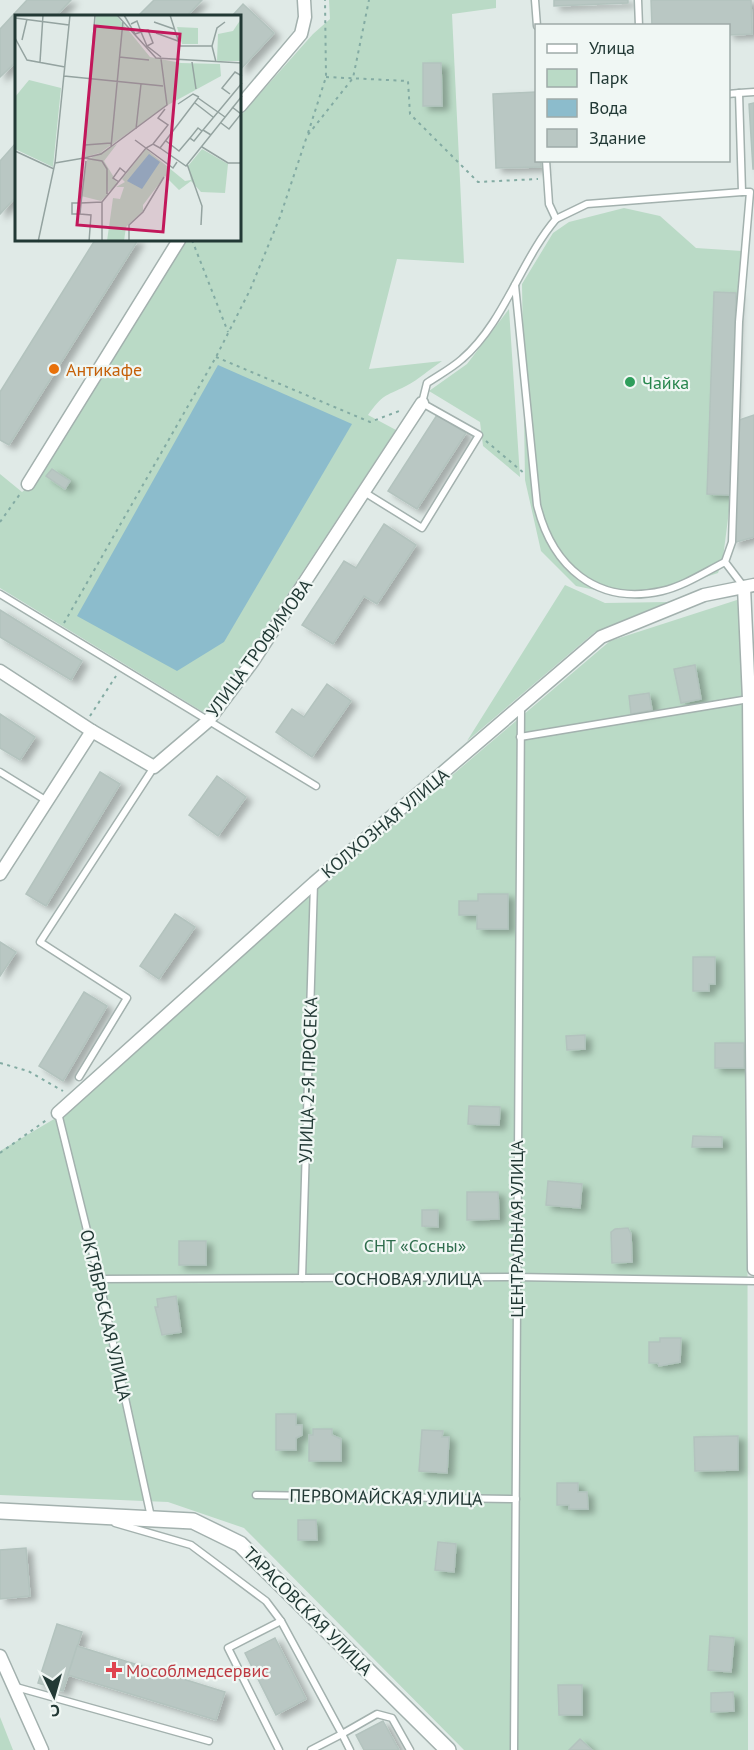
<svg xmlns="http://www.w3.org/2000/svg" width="754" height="1750" viewBox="0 0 754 1750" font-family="'PT Sans',sans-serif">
<defs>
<filter id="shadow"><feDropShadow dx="6" dy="4" stdDeviation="3" flood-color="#0004"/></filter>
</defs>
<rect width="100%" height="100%" fill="#e0eae7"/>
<g fill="#badac6">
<path d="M329 0H496V8L452 14 464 263 397 259 369 369 442 361C430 369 418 380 406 386 384 397 383 394 368 415L396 430 208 715 0 588V474L22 492 30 486 184 240H240V116L313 34 330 19Z"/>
<polygon points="624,208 660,216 696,248 742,251 731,495 723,558 718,573 639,599 576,586 541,551 525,480 522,284 553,233 569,222"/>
<polygon points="509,309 520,477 483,446 480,422 429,391 467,364"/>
<polygon points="565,585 605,603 668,602 595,632 467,741"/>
<polygon points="740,599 747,752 748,1750 464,1750 244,1528 168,1502 0,1495 0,1151 71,1109 161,1026 316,891 610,641"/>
<polygon points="0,1717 13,1750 0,1750"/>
</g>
<polygon fill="#8cbccc" points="218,365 352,424 224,642 177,671 77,616"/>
<g fill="#b9c7c3" stroke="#b3c3be" stroke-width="1.5" filter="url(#shadow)">
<polygon points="27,0 71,0 56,16 16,16 16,62 0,77 0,29"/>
<polygon points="154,0 202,0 187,16 138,16"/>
<polygon points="554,0 628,0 628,3 554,6"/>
<polygon points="651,0 751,0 752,34 728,35 728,26 652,26"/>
<polygon points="243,4 274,33 240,70 240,16 232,16"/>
<polygon points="423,63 441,63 442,106 423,106"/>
<polygon points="536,92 536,160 540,160 541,167 496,168 493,94"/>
<polygon points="754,103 754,169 753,169 749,104"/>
<polygon points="16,143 16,197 0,214 0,161"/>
<polygon points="95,240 138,240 9,445 0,440 0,392"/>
<polygon points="714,292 736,293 730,495 707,494"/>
<polygon points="437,415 466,433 417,509 388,491"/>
<polygon points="754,415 754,537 733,543 739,420"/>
<polygon points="52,469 70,481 65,489 46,476"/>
<polygon points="384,524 416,545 377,604 364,596 333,644 302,625 344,561 356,568"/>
<polygon points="0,610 82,661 71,680 0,637"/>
<polygon points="695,665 701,699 681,703 674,669"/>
<polygon points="327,684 351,701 312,757 276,732 292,709 304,717"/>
<polygon points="649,693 652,710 631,714 629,696"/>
<polygon points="0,714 35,737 20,760 0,748"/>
<polygon points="100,772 120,784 46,906 26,894"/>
<polygon points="217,776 246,797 218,836 189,815"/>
<polygon points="478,894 508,894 508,929 477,929 477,915 459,915 459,901 478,901"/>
<polygon points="175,914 195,927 159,979 140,966"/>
<polygon points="0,942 16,952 0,976"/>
<polygon points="693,957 715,957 715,984 709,984 709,991 693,991"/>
<polygon points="84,992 107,1006 63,1081 39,1066"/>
<polygon points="585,1035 585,1049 567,1050 566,1036"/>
<rect x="715" y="1043" width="29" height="25"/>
<polygon points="469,1106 500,1107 499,1125 468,1124"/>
<polygon points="693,1136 722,1137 722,1147 692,1147"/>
<polygon points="548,1181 582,1184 580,1208 546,1205"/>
<polygon points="467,1192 498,1192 499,1219 467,1220"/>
<polygon points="422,1210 438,1210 438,1227 422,1226"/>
<polygon points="628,1228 631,1234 632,1262 612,1263 611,1232 615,1229"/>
<rect x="179" y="1241" width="27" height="24"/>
<polygon points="176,1296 181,1332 162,1335 155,1307 158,1307 157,1299"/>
<polygon points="660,1338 681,1338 680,1362 659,1366 658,1363 649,1363 649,1342 660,1342"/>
<polygon points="276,1414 296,1414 296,1425 302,1425 302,1435 296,1438 296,1450 276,1450"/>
<polygon points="313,1429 332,1429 332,1435 341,1439 341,1461 309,1461 309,1435 313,1435"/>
<polygon points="422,1430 443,1431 442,1437 449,1437 447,1473 419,1471"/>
<polygon points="738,1436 738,1470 695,1471 694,1437"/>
<polygon points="557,1483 578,1483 578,1492 587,1492 588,1509 569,1509 569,1505 557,1505"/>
<polygon points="298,1520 316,1520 317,1540 298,1540"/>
<polygon points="438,1542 456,1544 454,1572 435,1570"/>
<polygon points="26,1548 30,1596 0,1599 0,1550"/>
<polygon points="57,1624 82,1632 63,1691 38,1683"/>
<polygon points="710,1636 734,1638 731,1672 708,1670"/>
<polygon points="275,1638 306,1699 276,1715 245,1653"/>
<polygon points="77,1646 225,1692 216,1720 68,1675"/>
<polygon points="558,1685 582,1685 582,1715 559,1715"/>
<polygon points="733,1692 734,1711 711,1712 711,1693"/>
<polygon points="383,1721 399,1750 364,1750 356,1735"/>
<polygon points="580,1739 592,1750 569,1750"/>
</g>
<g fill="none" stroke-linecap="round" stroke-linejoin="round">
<g stroke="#a3b1ae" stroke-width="9">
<g id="service">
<polyline points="535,0 537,26"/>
<polyline points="638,0 639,26"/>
<polyline points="739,93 754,92"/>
<polyline points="546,160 549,204 556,219 587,204 742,192 739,93 728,94"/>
<path d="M515 285 537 505C552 566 596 606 662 591 684 586 705 572 725 562L744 587"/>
<path d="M364 492 422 528 479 435 422 403 427 383C439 375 452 368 462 359 504 323 521 260 556 219"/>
<polyline points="725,562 732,542 739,322 750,192 742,192"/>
<polyline points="0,594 316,786"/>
<polyline points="520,737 749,699"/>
<polyline points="0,772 47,801"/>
<polyline points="79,1077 127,998 40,942 154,767"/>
<polyline points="58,1113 99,1279 151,1517"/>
<polyline points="302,1278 314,883"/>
<polyline points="99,1279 515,1277 754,1281"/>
<polyline points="256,1495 516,1499"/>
<polyline points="115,1523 191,1545 266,1601 281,1621 342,1734 311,1750"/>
<polyline points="16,1687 209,1741"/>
<polyline points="279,1750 228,1648 281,1621"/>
<polyline points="350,1750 342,1734 377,1714 392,1718 410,1750"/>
<polyline points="514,1750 521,708"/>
</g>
</g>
<g stroke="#a3b1ae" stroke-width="15">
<g id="minor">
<polyline points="240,106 301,34 305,17 304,0"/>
<polyline points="28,484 179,240"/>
<polyline points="744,587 749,699 754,1269"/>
<polyline points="0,671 92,731"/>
<polyline points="0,874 92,731 154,767 208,721 253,661 422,403"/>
<polyline points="58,1113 314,883 601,637 704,595 754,585"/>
<polyline points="0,1656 42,1750"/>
</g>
</g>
<g stroke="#a3b1ae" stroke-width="18">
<polyline id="tertiary" points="0,1511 193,1521 240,1544 448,1750"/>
</g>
<g stroke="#83aba3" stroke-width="2" stroke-dasharray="3 4.5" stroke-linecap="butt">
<polyline points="326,77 408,81 410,114 478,182 538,179"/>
<polyline points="308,133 326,77 325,0"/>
<polyline points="192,240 228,332"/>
<polyline points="216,357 370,422 402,410"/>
<polyline points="486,441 525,474"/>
<polyline points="0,522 20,494"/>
<polyline points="64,623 216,357 250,290 280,217 307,136 353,78 369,0"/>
<polyline points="90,716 116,676"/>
<polyline points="0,1063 28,1071 63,1091"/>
<polyline points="0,1153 48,1119"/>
</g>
<use href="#service" stroke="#fff" stroke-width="6"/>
<use href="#minor" stroke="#fff" stroke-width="12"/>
<use href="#tertiary" stroke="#fff" stroke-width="15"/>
</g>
<circle fill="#e8710a" stroke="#f0f7f4" stroke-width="2" cx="54" cy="369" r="6"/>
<circle fill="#2e9e5b" stroke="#f0f7f4" stroke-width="2" cx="630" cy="382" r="6"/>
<path fill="#e0444e" stroke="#f0f7f4" stroke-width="2" d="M111 1661h6v6h6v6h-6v6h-6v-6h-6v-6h6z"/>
<g text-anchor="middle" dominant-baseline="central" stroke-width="4.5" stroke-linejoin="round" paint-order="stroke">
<g font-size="18" fill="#c56008" stroke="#f0f7f4" text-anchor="start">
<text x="66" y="369">Антикафе</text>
</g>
<g font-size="18" fill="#27864d" stroke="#f0f7f4" text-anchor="start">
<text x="642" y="382">Чайка</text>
</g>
<g font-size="18" fill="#223935" stroke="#f0f7f4">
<text transform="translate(259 648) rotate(-54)">УЛИЦА ТРОФИМОВА</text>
<text transform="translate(385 823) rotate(-40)">КОЛХОЗНАЯ УЛИЦА</text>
<text transform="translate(308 1080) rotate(-88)">УЛИЦА 2-Я ПРОСЕКА</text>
<text transform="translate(516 1229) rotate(-90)">ЦЕНТРАЛЬНАЯ УЛИЦА</text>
<text x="408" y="1278">СОСНОВАЯ УЛИЦА</text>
<text transform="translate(106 1315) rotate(77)">ОКТЯБРЬСКАЯ УЛИЦА</text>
<text transform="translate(386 1497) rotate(1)">ПЕРВОМАЙСКАЯ УЛИЦА</text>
<text transform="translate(308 1611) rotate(45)">ТАРАСОВСКАЯ УЛИЦА</text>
</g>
<g font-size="18" fill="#2f6d4d" stroke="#f0f7f4">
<text x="415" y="1245">СНТ «Сосны»</text>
</g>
<g font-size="18" fill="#be3a42" stroke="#f0f7f4" text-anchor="start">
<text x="126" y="1670">Мособлмедсервис</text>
</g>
</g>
<g transform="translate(15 15)">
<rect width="226" height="226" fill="#e0eae7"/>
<path d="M81 0H101L135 42 166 48 205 49 206 61 151 91 85 138 70 142ZM226 4V46H202L203 19 218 16ZM162 12 183 13V29H167ZM14 65 46 73 38 152 0 134V82ZM102 129 89 146 103 169 93 177V164L92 180 86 186 66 181 72 145ZM131 134 170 166 176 165 173 151 187 134 213 149 210 178 186 177 176 166 164 175 150 161 128 190V196L111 212 109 226H92L98 183 105 184 109 172H101L110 167 107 164Z" fill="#badac6"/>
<path d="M134 139 145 147 127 174 112 166Z" fill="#8cbccc"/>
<path fill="none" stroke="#94a3a0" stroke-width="1.5" d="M102 0 141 43 227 48M109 0 120 19 126 17 122 6 116 9M155 0 165 31H197L201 47M0 3 54 10M139 7 159 14M141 18 163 26M0 23 12 45 50 52M7 25 12 4M132 31 138 28 133 15 126 17 132 31 146 42M197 31 202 13 210 7M104 42 134 45M25 47 28 0M177 47 181 74M49 61 148 71M215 79 207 73 220 57 227 61M180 88 198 102M163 89 178 79 184 82M206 108 214 114 226 99 217 92M121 114 126 69M187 116 183 113 175 123 179 126 187 116 188 115M196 120 188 115 227 68M120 125 158 153 162 147M151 126 164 136 175 123M138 129 153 110 143 103 150 94M70 130 96 128M96 132 108 6M187 132 213 148H227M145 133 171 151 227 81M0 136 39 154M69 143 86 139 152 90 146 44M69 143 80 0M40 148 69 143 87 146 92 154V179M172 149 187 191 186 210M104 167 98 163 105 153 111 158M87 187 131 133 138 129 145 133 183 83 210 102M65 188H57V199H65M66 188 71 146M23 227 40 148 55 0M74 227 76 200 65 199 66 188 87 187V227M114 227V210L128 197 149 162"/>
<path fill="#c2185b" fill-opacity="0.15" stroke="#c2185b" stroke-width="3" d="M80 11 165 19 148 217 62 210Z"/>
<rect width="226" height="226" fill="none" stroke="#223935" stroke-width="3"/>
</g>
<rect x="535" y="24" width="195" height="138" fill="#f0f7f4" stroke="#9eaba8" stroke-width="1.5"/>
<rect x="547" y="44" width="30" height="9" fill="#ffffff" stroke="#9eaba8" stroke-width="1.5"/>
<text x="589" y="54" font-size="18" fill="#223935">Улица</text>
<rect x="547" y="69" width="30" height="18" fill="#badac6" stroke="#9eaba8" stroke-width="1.5"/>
<text x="589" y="84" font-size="18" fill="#223935">Парк</text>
<rect x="547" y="99" width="30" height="18" fill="#8cbccc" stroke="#9eaba8" stroke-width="1.5"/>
<text x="589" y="114" font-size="18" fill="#223935">Вода</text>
<rect x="547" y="129" width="30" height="18" fill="#b9c7c3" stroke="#9eaba8" stroke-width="1.5"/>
<text x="589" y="144" font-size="18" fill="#223935">Здание</text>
<g transform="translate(54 1696) rotate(175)" stroke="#f0f7f4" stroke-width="4.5" paint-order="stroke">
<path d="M0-4.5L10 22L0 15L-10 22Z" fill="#223935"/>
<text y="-9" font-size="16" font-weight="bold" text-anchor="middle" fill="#223935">С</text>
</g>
</svg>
